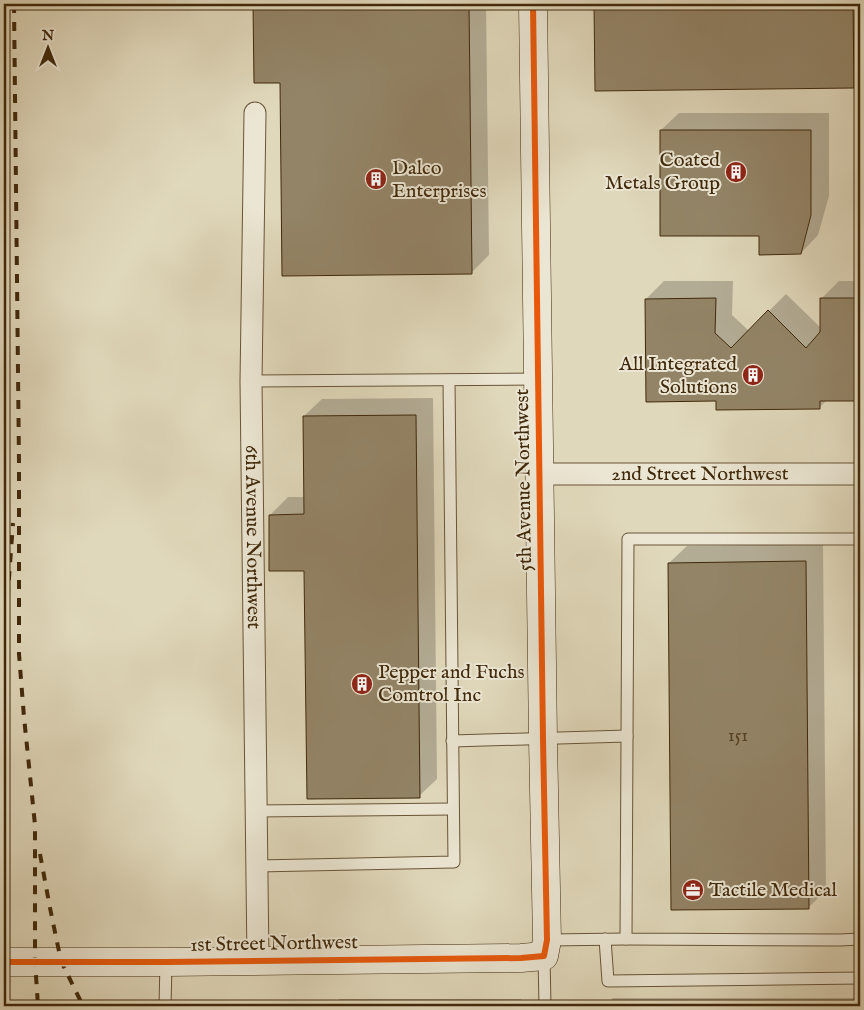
<svg xmlns="http://www.w3.org/2000/svg" width="864" height="1010" viewBox="0 0 864 1010" font-family="'IM FELL English',serif">
<rect width="100%" height="100%" fill="#e0d8bb"/>
<filter id="stains"><feTurbulence type="fractalNoise" baseFrequency=".004" numOctaves="4"/><feColorMatrix values="0 0 0 0 .2 0 0 0 0 .09 0 0 0 0 .02 0 0 0 .5 -.17"/></filter>
<radialGradient id="worn" r=".72"><stop offset=".6" stop-color="#630" stop-opacity="0"/><stop offset="1" stop-color="#630" stop-opacity=".3"/></radialGradient>
<g fill="#0003">
<polygon points="255,4 486,4 489,255 471,273 281,82 255,82"/>
<polygon points="595,4 860,4 860,80 854,86 596,90"/>
<polygon points="679,113 829,113 829,196 818,235 801,253 760,235 661,130"/>
<polygon points="664,281 733,281 732,315 749,331 786,294 822,329 822,298 839,281 860,281 860,400 827,400 819,408 717,400 646,299"/>
<polygon points="433,398 437,779 419,796 306,569 270,515 288,497 305,497 304,416 322,399"/>
<polygon points="823,544 826,890 808,908 669,563 687,546"/>
<polygon points="613,998 860,998 860,1006 605,1006"/>
<polygon points="340,999 521,999 521,1006 332,1006"/>
</g>
<g fill="#938467" stroke="#40290b">
<polygon points="253,4 469,4 472,274 282,276 280,83 254,83"/>
<polygon points="594,4 853,4 854,88 595,91"/>
<polygon points="660,130 811,130 811,215 801,254 759,255 759,236 660,236"/>
<polygon points="716,298 715,333 731,348 768,310 806,348 820,332 820,298 860,298 860,401 820,401 820,409 716,410 716,401 646,402 645,299"/>
<polygon points="416,415 420,798 307,799 304,571 269,571 269,515 304,514 303,416"/>
<polygon points="806,561 809,909 671,910 668,563"/>
</g>
<g fill="none" stroke-linecap="round" stroke-linejoin="round">
<g stroke="#685537" stroke-width="13">
<g id="lane">
<polyline points="251,381 538,379"/>
<polyline points="860,539 628,539 626,939 840,940 860,939"/>
<polyline points="452,741 627,736"/>
<polyline points="256,811 453,809"/>
<polyline points="257,866 454,862 449,380"/>
<polyline points="605,939 608,981 860,978"/>
<polyline points="547,940 626,939"/>
<polyline points="544,956 545,1006"/>
<polyline points="165,1006 166,962"/>
</g>
</g>
<g stroke="#685537" stroke-width="23">
<g id="street">
<path id="s1" d="M255 113 251 381 258 961"/>
<path id="s2" d="M540 474H860"/>
</g>
</g>
<g stroke="#40290b" stroke-width="29">
<polyline id="secondary" points="4,962 166,962 521,958 544,956 547,940 543,739 533,4"/>
</g>
<use href="#lane" stroke="#ebe6d3" stroke-width="11"/>
<use href="#street" stroke="#ebe6d3" stroke-width="21"/>
<use href="#secondary" stroke="#ebe6d3" stroke-width="28"/>
<g stroke="#40290b" stroke-width="4" stroke-dasharray="9 9" stroke-linecap="butt">
<polyline points="14,4 19,464 19,654 24,717 35,825 35,961 38,1006"/>
<polyline points="4,742 8,592 13,523"/>
<polyline points="40,854 50,908 61,961 83,1006"/>
</g>
<g stroke="#ebe6d3" stroke-width="9">
<polyline id="cycleway" points="4,962 166,962 521,958 544,956 547,940 543,739 533,4"/>
</g>
<use href="#cycleway" stroke="#e8590c" stroke-width="6"/>
</g>
<defs>
<g id="building-disc" transform="scale(1.125)"><circle r="9.5" fill="#8f2418" stroke="#ebe6d3"/><path d="M-4-6H4V6H1V3H-1V6H-4ZM-2.5-4.3h1.7v1.8h-1.7ZM.8-4.3h1.7v1.8H.8ZM-2.5-1h1.7V.8h-1.7ZM.8-1h1.7V.8H.8Z" fill="#fff"/></g>
<g id="office-disc" transform="scale(1.125)"><circle r="9.5" fill="#8f2418" stroke="#ebe6d3"/><path d="M-6-3h4V-5.5h4V-3h4V5H-6ZM-1-4.5V-3h2v-1.5ZM-6 0V1H6V0Z" fill="#fff"/></g>
</defs>
<g fill-rule="evenodd">
<use href="#building-disc" x="736" y="172"/>
<use href="#building-disc" x="376" y="179"/>
<use href="#building-disc" x="753" y="375"/>
<use href="#building-disc" x="362" y="684"/>
<use href="#office-disc" x="693" y="890"/>
</g>
<g text-anchor="middle" dominant-baseline="central" stroke-width="4" stroke-linejoin="round" paint-order="stroke">
<g font-size="18" fill="#554022">
<text x="738" y="736">151</text>
</g>
<g font-size="20" fill="#40290b" stroke="#ebe6d3" text-anchor="start">
<text x="720" y="160" text-anchor="end">Coated<tspan x="720" dy="23">Metals Group</tspan></text>
<text x="392" y="168">Dalco<tspan x="392" dy="23">Enterprises</tspan></text>
<text x="737" y="364" text-anchor="end">All Integrated<tspan x="737" dy="23">Solutions</tspan></text>
<text x="378" y="672">Pepper and Fuchs<tspan x="378" dy="23">Comtrol Inc</tspan></text>
<text x="709" y="890">Tactile Medical</text>
</g>
<g font-size="20" fill="#40290b" stroke="#ebe6d3">
<text stroke="none"><textPath href="#s2" startOffset="160">2nd Street Northwest</textPath></text>
<text transform="translate(524 480) rotate(-91)">5th Avenue Northwest</text>
<text stroke="none"><textPath href="#s1" startOffset="424">6th Avenue Northwest</textPath></text>
<text transform="translate(274 944) rotate(-1)">1st Street Northwest</text>
</g>
</g>
<rect width="864" height="1010" fill="none" stroke="#e0d8bb" stroke-width="20"/>
<rect x="5" y="5" width="854" height="1000" fill="none" stroke="#40290b" stroke-width="2.5"/>
<rect x="10" y="10" width="844" height="990" fill="none" stroke="#40290b"/>
<g transform="translate(48 48)" stroke="#ebe6d3" stroke-width="4" paint-order="stroke">
<path d="M0-4L9 19L0 12L-9 19Z" fill="#40290b"/>
<text y="-8" font-size="14" font-weight="bold" text-anchor="middle" fill="#40290b">N</text>
</g>
<rect width="100%" height="100%" filter="url(#stains)"/>
<rect width="100%" height="100%" fill="url(#worn)"/>
</svg>
